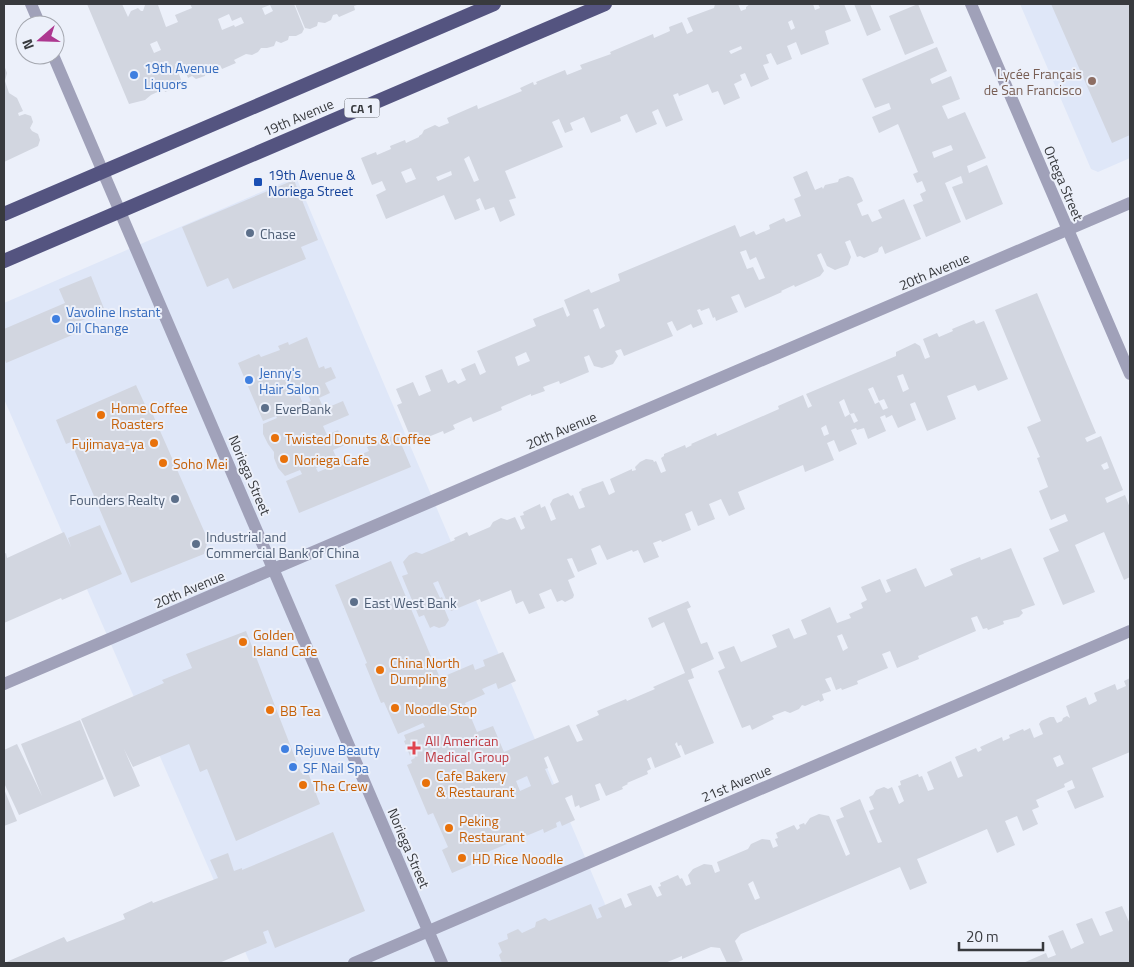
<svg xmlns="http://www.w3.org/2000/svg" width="1134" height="967" viewBox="0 0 1134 967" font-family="'Titillium Web',sans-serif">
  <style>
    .built { fill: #dfe7f8 }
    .building { fill: #d2d6e0; fill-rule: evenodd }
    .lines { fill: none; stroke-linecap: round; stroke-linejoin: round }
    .minor { stroke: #a0a1b9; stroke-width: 12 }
    .tertiary { stroke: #a0a1b9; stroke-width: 12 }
    .trunk { stroke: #545480; stroke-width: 14 }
    .shop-dot { fill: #3f7fe0; stroke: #ecf0fa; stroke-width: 2 }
    .education-dot { fill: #8d6e63; stroke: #ecf0fa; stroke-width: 2 }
    .transit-dot { fill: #1a4fb4; stroke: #ecf0fa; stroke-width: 2 }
    .service-dot { fill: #5c6f8a; stroke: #ecf0fa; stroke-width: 2 }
    .food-dot { fill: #e8710a; stroke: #ecf0fa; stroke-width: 2 }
    .health-dot { fill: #e0444e; stroke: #ecf0fa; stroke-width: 2 }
    .labels { text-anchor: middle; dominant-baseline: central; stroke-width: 4; stroke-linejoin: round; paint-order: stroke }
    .shield { fill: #ecf0fa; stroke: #6e7176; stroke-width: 1 }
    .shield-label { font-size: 12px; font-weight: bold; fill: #383a3e }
    .shop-label { font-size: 14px; fill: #366cbe; stroke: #ecf0fa; text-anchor: start }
    .education-label { font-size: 14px; fill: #785e54; stroke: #ecf0fa; text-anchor: end }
    .street-label { font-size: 14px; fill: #383a3e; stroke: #ecf0fa }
    .transit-label { font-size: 14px; fill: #164399; stroke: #ecf0fa; text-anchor: start }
    .service-label { font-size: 14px; fill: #4e5e75; stroke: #ecf0fa; text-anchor: start }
    .food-label { font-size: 14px; fill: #c56008; stroke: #ecf0fa; text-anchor: start }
    .health-label { font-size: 14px; fill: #be3a42; stroke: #ecf0fa; text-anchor: start }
  </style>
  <rect width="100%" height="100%" fill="#ecf0fa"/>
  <path class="built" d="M1020 4H1130V158L1098 172 1091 169Z
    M296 177 630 963H250L4 399V303Z"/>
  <path class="building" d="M87 4H122L128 17 131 11 138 8 141 11H143L145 5 155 4 158 5 166 27 178 22 175 15 192 8 190 4H294L304 29 302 33 296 36H289L288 40 281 43 276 41 274 46 267 48H261L258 52 252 55 246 54 234 60 236 63 222 69 220 65 206 70 205 76 196 79 192 76 188 78 181 61 175 64 182 82 178 83 180 86 165 92 164 89 151 95 145 100 129 104ZM270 5 273 11 265 15 262 8ZM229 14 232 21 241 17 244 23 235 27 234 25 222 30 218 19ZM157 41 161 50 154 53 150 44Z
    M295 4H360L354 6 355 10 339 17 337 14 333 15 331 20 325 23 318 22 317 26 310 29 305 28Z
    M715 4H738L741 11 746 9V7L750 4H813L815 10 820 8 818 4H844L851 21 825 31 829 44 801 55 796 42 787 46 792 59 777 65 771 53 766 55 769 63 763 65 769 79 751 87 745 73 740 75 742 80 734 84 740 98 724 105 718 91 712 93 708 84 679 96 678 93 673 95 683 120 666 127 658 109 652 112 657 124 636 133 627 114 620 117 621 121 591 133 584 117 570 123 573 130 565 133 559 119 552 122 563 147 505 171 516 198 509 200 515 215 500 222 494 207 485 210 480 198 476 200 480 210 455 220 444 195 386 219 376 195 386 190 382 181 372 185 361 158 376 152 377 155 391 149 390 146 405 140 406 143 419 137V136L422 134 424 130 435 125 439 127 449 123 447 118 477 105 478 109 522 91 520 88 533 82 534 85 537 84 536 82 565 70 567 75 582 69 580 65 611 54 610 52 653 34 654 38 670 31 669 27 682 22 687 34 693 31 687 18 714 8ZM792 20 795 28 791 30 788 22ZM741 46 742 49 731 54 729 51ZM469 156 479 180 474 182 464 159ZM411 168 416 179 406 183 401 172ZM451 171 452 175 438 181 436 177Z
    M854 4H870L881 30 867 36Z
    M918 4 934 43 905 55 889 16Z
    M1051 4H1130V37L1129 38 1130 41V135L1112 143Z
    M937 47 947 71 930 79 932 84 951 76 960 99 942 106 948 119 965 112 986 158 967 166 969 173 987 165 1003 204 966 220 952 187 963 183 961 176 945 183 961 222 926 237 913 205 923 201 920 194 926 191 922 181 917 183 913 174 918 172 898 124 879 133 872 117 891 109 889 103 875 108 862 79ZM951 145 953 150 934 158 932 152Z
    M4 65 7 73 5 81 9 93 17 98 23 111 18 113 19 116 25 114 31 116 33 122 30 128 32 131 38 134 40 140 38 146 4 162Z
    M807 171 815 190 822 187 823 189 825 185 838 182 839 179 848 176 853 178 863 201 857 204 862 216 868 214 872 222 882 218 878 210 904 199 921 239 885 254 882 246 879 248 878 252 864 258 860 256 857 257 850 240 845 242 851 257 848 265 835 270 827 266 821 253 817 255 824 271 820 276 795 287 794 285 781 291 782 292 745 308 739 294 731 297 738 312 716 321 715 317 713 318 709 308 701 311 700 309 697 310 703 324 693 328 691 324 677 331 672 321 667 323 673 336 624 356 621 349 615 351 618 356 613 364 602 368 594 366 589 355 587 356 584 357 589 372 560 384 559 381 543 387 545 391 531 396V394L501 407 502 410 473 422 471 417 453 425 455 429 444 434 443 431 413 443 397 405 402 403 396 389 413 382 419 396 431 391 425 376 442 369 448 383 455 380 458 384 466 380 461 369 475 363 480 375 486 372 477 351 536 326 533 319 563 307 567 317 570 315 564 300 589 289 591 293 620 281 618 274 735 225 740 237 754 231 756 235 770 229 769 225 784 218 786 222 801 216 794 199 801 196 793 177ZM746 250 750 260 756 257 765 278 759 280 753 267 747 269 740 252ZM598 308 605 326 600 329 593 310ZM526 352 530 361 518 366 515 357Z
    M294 180 318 240 301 247 306 259 233 289 228 278 207 287 182 227Z
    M91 276 105 311 73 324 77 333 6 363 4 357V329L65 303 59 289Z
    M1037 293 1096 433 1085 438 1087 442 1101 436 1123 490 1105 498 1107 503 1125 495 1130 508V577L1124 580 1104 532 1075 545 1095 592 1063 605 1043 558 1059 551 1049 529 1068 521 1065 514 1051 520 1039 491 1048 487 1037 458 1040 457 1027 427 1041 421 995 310ZM1107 462 1109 468 1104 470 1101 465Z
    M974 320 976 324 984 321 1008 379 978 391 975 385 947 396 956 419 927 431 915 402 910 404 916 420 898 428 892 415 886 418 885 415 880 417 886 431 868 439 864 428 857 430 856 428 851 430 857 444 839 452 834 440 827 443 834 460 805 472 803 465 738 492 745 509 729 516 721 499 709 504 715 519 698 526 692 511 685 514 691 530 662 542 661 540 653 543 659 557 644 563 638 550 633 552 632 550 607 560 600 545 591 549 597 564 578 572 572 558 567 559 575 577 568 580 574 595 573 598 565 602 562 600 557 602 551 589 539 594 545 608 529 614 523 601 516 604 511 590 481 602 480 599 451 611 438 581 433 583 440 598 442 597 446 607 444 608 449 620 445 626 439 628 434 626 430 628 424 615 419 617 402 576 408 574 403 562 409 555 416 552 422 554 455 540 454 538 467 532 469 536 490 527 493 522 501 518 507 520 515 517 521 530 525 528 520 516 524 515 523 512 540 504 541 508 545 506 551 521 556 519 550 504 553 499 568 493 571 496 573 495 579 509 585 507 579 492 582 490 581 489 603 481 609 495 615 492 610 479 632 469V471L636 470 635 467 640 462 646 459 653 460 654 462 656 461 661 473 666 471 661 458 664 456V454L685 445 686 448 692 445 691 444 716 433 717 436 779 409 778 406 803 395 808 408 812 406 806 394 896 356V352L915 343 920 346 925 359 930 357 923 339 937 333 939 337 953 331 952 329ZM903 374 909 389 903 392 897 376ZM873 387 879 401 884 399 888 408 883 410 879 402 875 404 868 389ZM844 399 850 414 854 413 858 421 854 423 850 414 845 417 839 402ZM826 425 829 434 824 436 821 428Z
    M307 337 319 368 324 366 325 369 331 367 336 378 325 383 330 393 319 398 324 409 343 401 349 415 323 426 327 435 338 430 345 445 333 450 337 459 316 468 318 472 369 451 367 447 397 434 411 467 299 513 286 481 302 474 300 470 285 476 278 468 274 458V452L268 444 263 434V424L277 418 276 416 263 421 238 363 259 354 261 357 280 350 278 346 288 342 289 345ZM306 391 311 401 303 404 299 394Z
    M136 385 147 409 150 408 208 540 204 554 131 583 71 442 66 444 56 420Z
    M100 525 122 574 62 600 61 598 4 623V554L6 553 7 558 64 532 71 547 68 538Z
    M1011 548 1035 605 1021 610 1023 613 1019 617 1003 621 1004 624 988 630 987 628 983 629 977 616 971 618 976 631 918 656 919 659 897 668 890 651 882 654 888 668 857 681 858 684 842 690 841 688 836 690 831 677 825 679 831 691 822 694 824 700 820 702 819 700 805 706 802 705 799 709 790 713 785 711 772 716 774 719 752 730 750 725 742 728 718 671 725 668 718 652 734 646 741 662 777 647 772 635 789 628 794 639 807 634 801 620 830 607 837 623 851 618 849 614 863 608 861 603 867 600 861 587 880 579 886 593 891 591 886 580 916 568 925 587 953 575 950 569 980 557 981 560ZM842 634 848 648 843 651 837 636Z
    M391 561 440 678 473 664 475 670 485 666 483 660 503 652 516 681 498 689 496 683 482 689 485 694 465 703 477 732 493 726 504 752 569 725 577 742 583 740 576 725 599 715 597 711 626 699 627 701 655 689 653 687 685 673 664 622 652 628 648 618 688 601 691 607 687 609 701 644 707 642 714 659 691 669 694 678 688 680 714 743 685 755 681 745 678 746 677 742 675 744 681 757 655 768 651 757 647 759 651 769 647 771 648 774 627 783 628 784 622 787 623 789 606 796 600 783 595 785 600 800 580 808 579 805 575 807 572 795 565 798 575 820 562 826 560 821 556 823 557 827 544 833 543 829 478 856 480 861 452 873 442 850 448 847 433 813 428 815 407 765 412 763 411 760 415 758 414 755 410 756 404 741 406 740 404 735 425 727 423 723 398 734 384 702 381 703 365 664 367 663 335 585ZM548 756 559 782 552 785 545 769 548 768 544 758ZM527 776 531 786 520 791 516 781Z
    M246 631 301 773 307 770 320 804 236 841 207 769 200 772 189 744 133 767 124 749 140 786 114 797 81 719 164 683 162 680 192 668 186 654Z
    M1130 678V752L1092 768 1104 797 1075 809 1067 791 1075 788 1072 780 1064 784 1065 787 1036 800 1039 807 1032 810 1038 824 1023 831 1017 816 1005 821 1015 845 997 853 987 829 922 857 917 859 927 883 910 890 900 867 741 934 735 941 743 960 736 963H727L720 948 711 947 682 959V956L665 963H502L499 955 502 952 498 943 508 939 507 934 518 929 522 933 535 927 536 922 545 918 549 921 591 904 597 919 602 917 598 908 621 898 625 908 632 905 627 894 651 885 657 897 662 895 658 887 661 886 660 883 678 875 680 879 682 878 686 886 691 884 688 875 693 869 704 864 712 865 715 873 720 871 717 862 748 849 751 844 762 839 770 840 773 848 778 846 775 839 778 838 776 833 794 825 797 830 800 828 799 825 804 823 805 825 810 818 819 814 829 816 846 856 850 854 836 820 844 817 840 808 860 799 878 843 882 842 869 811 874 809 869 797 873 795 876 790 884 787 888 789 892 787 899 804 904 801 898 786 901 785 900 781 918 774 919 777 922 776 928 791 934 789 927 772 951 761 958 778 963 776 955 757 976 748 978 752 982 750 980 747 1002 737 1003 741 1010 738 1009 735 1023 729 1024 731 1030 728 1034 738 1043 734 1039 724 1041 721 1050 717H1054L1057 723 1062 721 1063 718 1067 716 1070 718 1066 706 1086 697 1089 705 1097 701 1094 693 1115 684 1117 690 1126 686 1124 681ZM1060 755 1064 764 1057 767 1053 758ZM753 881 760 898 755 900 748 884Z
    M80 720 104 779 19 815 4 783V750L17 744 42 796 21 744Z
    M4 789 17 821 4 826Z
    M333 832 365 911 275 948 268 930 263 932 267 943 219 963H4L64 937 67 942 125 919 123 914 152 901 153 903 218 878 210 860 228 853 234 871 242 868V870Z
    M1122 906 1130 924V963H1023L1046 953 1048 958 1056 955 1048 936 1063 930 1071 949 1084 943 1076 924 1092 918 1100 936 1113 931 1105 912Z"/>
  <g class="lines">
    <path class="minor" d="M31 4 40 25
      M971 4 1130 374
      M53 55 103 172
      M4 684 1130 203
      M354 963 1130 631"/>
    <path class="tertiary" d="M103 172 442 963"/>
    <path class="trunk" d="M4 214 494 4
      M4 261 605 4"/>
  </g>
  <g class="shop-dot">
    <circle cx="134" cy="75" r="5"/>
    <circle cx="56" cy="319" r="5"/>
    <circle cx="249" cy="380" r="5"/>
    <circle cx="285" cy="749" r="5"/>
    <circle cx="293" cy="767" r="5"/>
  </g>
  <circle class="education-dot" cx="1092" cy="81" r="5"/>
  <rect class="transit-dot" x="253" y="177" width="10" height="10" rx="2.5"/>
  <g class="service-dot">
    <circle cx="250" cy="233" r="5"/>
    <circle cx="265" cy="408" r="5"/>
    <circle cx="175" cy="499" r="5"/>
    <circle cx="196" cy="544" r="5"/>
    <circle cx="354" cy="602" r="5"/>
  </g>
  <g class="food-dot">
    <circle cx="101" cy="415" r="5"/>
    <circle cx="275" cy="438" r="5"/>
    <circle cx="154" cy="443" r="5"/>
    <circle cx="284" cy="459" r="5"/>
    <circle cx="163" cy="463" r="5"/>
    <circle cx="243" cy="642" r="5"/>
    <circle cx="380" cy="670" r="5"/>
    <circle cx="395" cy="708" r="5"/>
    <circle cx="270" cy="710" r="5"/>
    <circle cx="426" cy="783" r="5"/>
    <circle cx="303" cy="785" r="5"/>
    <circle cx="449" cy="828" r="5"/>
    <circle cx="462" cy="858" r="5"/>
  </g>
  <path class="health-dot" d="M411.5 740.5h5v5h5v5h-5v5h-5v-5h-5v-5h5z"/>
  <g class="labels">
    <rect class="shield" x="344.5" y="98.5" width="35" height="19" rx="4"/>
    <g class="shield-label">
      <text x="362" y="108">CA 1</text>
    </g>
    <g class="shop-label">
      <text x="144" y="67">19th Avenue<tspan x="144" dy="16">Liquors</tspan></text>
      <text x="66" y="311">Vavoline Instant<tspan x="66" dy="16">Oil Change</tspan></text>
      <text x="259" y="372">Jenny's<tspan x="259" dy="16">Hair Salon</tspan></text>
      <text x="295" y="749">Rejuve Beauty</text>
      <text x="303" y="767">SF Nail Spa</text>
    </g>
    <g class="education-label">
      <text x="1082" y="73">Lycée Français<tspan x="1082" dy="16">de San Francisco</tspan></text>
    </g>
    <g class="street-label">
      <text transform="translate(298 117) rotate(-23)">19th Avenue</text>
      <text transform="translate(1064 183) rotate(67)">Ortega Street</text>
      <text transform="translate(934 271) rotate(-23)">20th Avenue</text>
      <text transform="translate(561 430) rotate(-23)">20th Avenue</text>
      <text transform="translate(250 475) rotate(67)">Noriega Street</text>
      <text transform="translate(189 589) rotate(-23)">20th Avenue</text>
      <text transform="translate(736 783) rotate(-23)">21st Avenue</text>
      <text transform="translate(409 848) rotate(67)">Noriega Street</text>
    </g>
    <g class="transit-label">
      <text x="268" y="174">19th Avenue &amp;<tspan x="268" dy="16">Noriega Street</tspan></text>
    </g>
    <g class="service-label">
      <text x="260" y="233">Chase</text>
      <text x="275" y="408">EverBank</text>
      <text x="165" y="499" text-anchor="end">Founders Realty</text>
      <text x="206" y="536">Industrial and<tspan x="206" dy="16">Commercial Bank of China</tspan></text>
      <text x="364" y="602">East West Bank</text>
    </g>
    <g class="food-label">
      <text x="111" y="407">Home Coffee<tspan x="111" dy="16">Roasters</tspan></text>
      <text x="285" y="438">Twisted Donuts &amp; Coffee</text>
      <text x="144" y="443" text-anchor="end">Fujimaya-ya</text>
      <text x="294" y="459">Noriega Cafe</text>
      <text x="173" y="463">Soho Mei</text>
      <text x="253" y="634">Golden<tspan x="253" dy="16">Island Cafe</tspan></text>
      <text x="390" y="662">China North<tspan x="390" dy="16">Dumpling</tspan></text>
      <text x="405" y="708">Noodle Stop</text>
      <text x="280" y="710">BB Tea</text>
      <text x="436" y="775">Cafe Bakery<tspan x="436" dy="16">&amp; Restaurant</tspan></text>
      <text x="313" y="785">The Crew</text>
      <text x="459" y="820">Peking<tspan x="459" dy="16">Restaurant</tspan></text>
      <text x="472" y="858">HD Rice Noodle</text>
    </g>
    <g class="health-label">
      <text x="425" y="740">All American<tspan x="425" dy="16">Medical Group</tspan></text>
    </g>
  </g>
  <rect width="1134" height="967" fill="none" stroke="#383a3e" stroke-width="10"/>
  <g transform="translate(40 40) rotate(250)"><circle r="24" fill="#ecf0fa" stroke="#a4a7af"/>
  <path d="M0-4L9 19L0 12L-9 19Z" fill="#ad3890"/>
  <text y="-8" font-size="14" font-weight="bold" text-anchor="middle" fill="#383a3e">N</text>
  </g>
  <path d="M959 942v8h84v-8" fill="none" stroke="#383a3e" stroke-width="2.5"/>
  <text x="966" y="942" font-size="15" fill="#383a3e" stroke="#ecf0fa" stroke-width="4" paint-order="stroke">20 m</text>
</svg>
